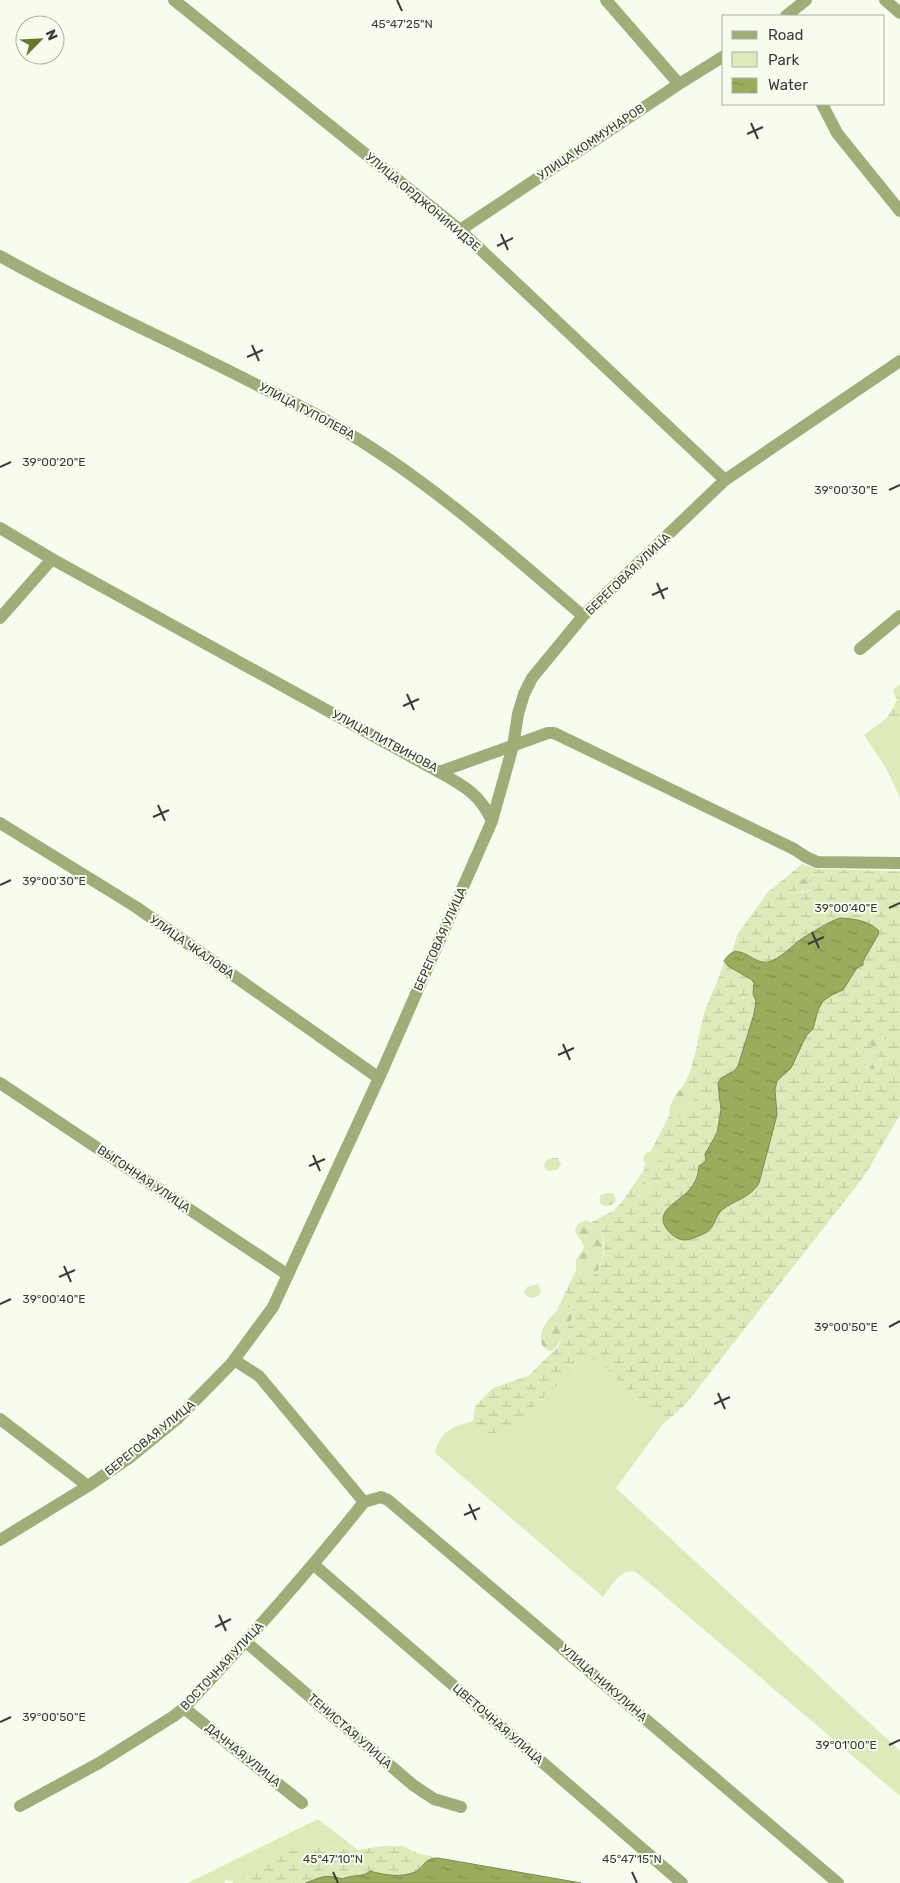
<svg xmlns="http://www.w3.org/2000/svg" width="900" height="1883" viewBox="0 0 900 1883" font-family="Rubik,sans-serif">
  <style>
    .green { fill: #ddebba }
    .forest { fill: url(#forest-firs) }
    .wetland { fill: url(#wetland-marsh); fill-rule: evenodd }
    .water { fill: url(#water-ripples); stroke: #7d8b52 }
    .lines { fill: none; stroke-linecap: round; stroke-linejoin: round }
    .street { stroke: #9fae78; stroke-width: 12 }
    .ticks { fill: none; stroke: #3b3d38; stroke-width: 2 }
    .labels { text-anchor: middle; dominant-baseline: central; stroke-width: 4; stroke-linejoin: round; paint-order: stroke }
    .street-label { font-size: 12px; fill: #3b3d38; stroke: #f8fcef }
    .ticks-label { font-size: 12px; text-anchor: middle; fill: #3b3d38; stroke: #f8fcef; stroke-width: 4; stroke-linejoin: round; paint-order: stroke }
  </style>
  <defs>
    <pattern id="forest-firs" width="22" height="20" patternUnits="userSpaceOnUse" patternTransform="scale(1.25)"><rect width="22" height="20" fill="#ddebba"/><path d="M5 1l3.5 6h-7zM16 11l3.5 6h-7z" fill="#bfcaa1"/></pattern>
    <pattern id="wetland-marsh" width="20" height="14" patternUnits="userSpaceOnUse" patternTransform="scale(1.25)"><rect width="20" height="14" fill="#ddebba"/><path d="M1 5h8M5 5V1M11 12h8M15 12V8" fill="none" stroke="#bfcaa1"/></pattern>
    <pattern id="water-ripples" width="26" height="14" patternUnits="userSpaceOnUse" patternTransform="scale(1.25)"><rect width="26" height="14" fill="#99ad5d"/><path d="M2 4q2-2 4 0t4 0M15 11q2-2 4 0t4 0" fill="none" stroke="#7e8e4e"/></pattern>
  </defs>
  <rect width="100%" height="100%" fill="#f8fcef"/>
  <path class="green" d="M887 718 888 725 900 727V798L886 768 864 735Z
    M590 1357C618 1374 638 1403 663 1424L616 1488 900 1751V1796L636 1572C621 1567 611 1586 603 1597L435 1453C441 1430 452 1427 473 1421L479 1433 515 1423Z
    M318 1819 358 1850 314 1846 247 1877 246 1883H233L232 1881 225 1880V1883H188Z"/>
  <path class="forest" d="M802 879H808L812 887C807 892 804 893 797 891L795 886 797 881Z
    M876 1035H882L886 1043C881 1048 878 1049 871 1047L869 1042 871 1037Z
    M872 1056H878L881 1064C877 1069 873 1070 867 1068L864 1063 867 1058Z
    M691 1085C701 1097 687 1114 675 1119L669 1116C669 1104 675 1095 683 1086Z
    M651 1151H657L660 1158 657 1163 651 1165 645 1163 643 1158 646 1153Z
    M552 1158H558L561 1165C557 1171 553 1172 546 1170L544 1165 547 1160Z
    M641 1184H648L651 1192C646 1197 643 1198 636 1196L634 1191 636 1186Z
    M606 1193H613L616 1200 613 1204 606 1206 601 1204 599 1200 601 1195Z
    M586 1220C610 1229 605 1254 597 1273L589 1276H582L576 1270V1260L584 1248 581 1240 575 1232C576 1224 579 1223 586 1220Z
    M538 1284 541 1292 538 1296 532 1298 526 1296 524 1292 527 1287Z
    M564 1307 570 1308C573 1311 574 1311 573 1315 572 1322 558 1347 552 1351L546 1350C545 1348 542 1346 542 1344 537 1329 552 1312 564 1307Z"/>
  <path class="wetland" d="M900 684V727H899L888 725 887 718 897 700 893 690Z
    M802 864 818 869 900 871V1115L865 1175 685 1405 663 1424C638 1403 618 1374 590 1357L515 1423 495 1433H479L473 1421 475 1406 493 1388 528 1376 558 1347 573 1317V1311L570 1308 564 1307 557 1310 576 1270 582 1276H589L597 1273C602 1262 608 1245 602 1234 600 1229 595 1226 592 1222L613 1211 621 1203 644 1170 645 1163 651 1165 657 1162 660 1158 657 1151H651L669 1116 675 1119C687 1114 701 1097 691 1085L683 1086C697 1063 697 1034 706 1008 712 992 720 978 724 961L728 966 752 979 754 983 753 994 756 1001 754 1014 738 1066 734 1071 721 1078 718 1084 721 1110 717 1133 705 1154 706 1161 699 1166C698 1186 684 1197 668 1207L684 1241 706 1233 711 1229 721 1210 755 1191 759 1183 768 1143 774 1130 775 1090 777 1081 791 1068 806 1036 813 1029 818 1010 823 1001 832 995 843 990 858 968 863 965 862 961 878 935 879 931 834 920C824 925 813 932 803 938 792 945 779 963 765 962 751 962 747 951 732 953L737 935 768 892ZM802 879H808L812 887 808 891 802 893 797 891 795 886 797 881ZM876 1035H882L886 1043C881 1048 878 1049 871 1047L869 1042 871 1037ZM872 1056H878L881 1064C877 1069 873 1070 867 1068L864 1063 867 1058ZM641 1184H648L651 1192C646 1197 643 1198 636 1196L634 1191 636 1186Z
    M314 1846 358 1850 383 1846H403L417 1853 438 1858C422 1859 426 1866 415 1872 402 1878 384 1875 370 1871 362 1878 353 1874 342 1879L332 1875 305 1883H246C250 1859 294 1850 314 1846Z"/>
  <path class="water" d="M840 918C854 919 868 920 879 931L878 935 863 961V965L857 968 843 990 832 995 823 1001 818 1010 813 1029 806 1036 791 1068 777 1081 775 1090 777 1115 759 1183C751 1198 734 1200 722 1210 715 1216 715 1227 707 1232 702 1235 692 1239 686 1240 676 1241 662 1228 663 1218 666 1200 697 1198 699 1166L706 1161 705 1154 717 1133 721 1110 718 1084 721 1078 734 1071 738 1066 754 1014 756 1001 753 994 754 983 752 980 728 966 724 961C738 938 752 965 768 962 781 959 792 945 803 938 813 932 830 921 840 918Z
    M438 1858 581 1883H305C320 1878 326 1873 342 1879 353 1874 362 1878 370 1871 384 1875 401 1878 415 1872 426 1866 422 1859 438 1858Z"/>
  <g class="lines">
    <path class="street" d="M174 0 460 230 725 480
      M606 0 679 84
      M885 0 900 13
      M786 16 806 0
      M822 104 837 133 900 211
      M460 230 679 84 724 56
      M0 256C83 303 172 341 257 385 282 397 307 409 331 423 424 476 503 547 583 616
      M0 528 52 559 439 772 548 733H554L794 849 806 857 817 862 900 863
      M0 618 52 559
      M860 649 900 616
      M439 772C464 786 480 794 492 821
      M0 823 136 907 379 1078
      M0 1083 288 1275
      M234 1360 259 1376 364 1502
      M0 1419 88 1486
      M364 1502 381 1497 388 1500 838 1883
      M0 1540 88 1486 129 1458 177 1419 231 1364 273 1307 379 1078 492 821 513 746 518 714 524 694 532 678 583 616 725 480 900 361
      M314 1565 682 1883
      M246 1642 413 1785 434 1799 461 1807
      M184 1708 302 1803
      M20 1806 99 1763 174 1716 184 1708C247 1641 307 1574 364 1502"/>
  </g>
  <path class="ticks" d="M397 0 402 11M751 123 758 139M747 134 763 127M501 234 508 250M497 246 513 238M252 345 259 361M247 357 263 350M0 467 11 462M889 490 900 485M657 583 664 599M652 595 668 588M407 694 414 710M403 706 419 699M158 805 165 821M153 817 169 810M0 885 11 880M889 908 900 903M812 932 819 948M808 944 824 937M563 1044 570 1060M558 1055 574 1048M313 1155 320 1171M309 1166 325 1159M64 1266 71 1282M59 1277 75 1270M0 1304 11 1299M889 1327 900 1321M718 1393 725 1409M714 1404 730 1397M469 1504 476 1520M464 1515 480 1508M219 1615 226 1631M215 1627 231 1619M0 1722 11 1717M889 1745 900 1740M333 1872 338 1883M632 1872 637 1883"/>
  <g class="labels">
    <g class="street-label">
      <text transform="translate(591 142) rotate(-34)">УЛИЦА КОММУНАРОВ</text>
      <text transform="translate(423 202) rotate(40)">УЛИЦА ОРДЖОНИКИДЗЕ</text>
      <text transform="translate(307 411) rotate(28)">УЛИЦА ТУПОЛЕВА</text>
      <text transform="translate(628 574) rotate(-44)">БЕРЕГОВАЯ УЛИЦА</text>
      <text transform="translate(385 741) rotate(28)">УЛИЦА ЛИТВИНОВА</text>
      <text transform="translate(440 939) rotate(-66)">БЕРЕГОВАЯ УЛИЦА</text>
      <text transform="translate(192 947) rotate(35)">УЛИЦА ЧКАЛОВА</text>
      <text transform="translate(144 1179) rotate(34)">ВЫГОННАЯ УЛИЦА</text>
      <text transform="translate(150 1438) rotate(-39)">БЕРЕГОВАЯ УЛИЦА</text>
      <text transform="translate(222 1666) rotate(-47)">ВОСТОЧНАЯ УЛИЦА</text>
      <text transform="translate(604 1683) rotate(41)">УЛИЦА НИКУЛИНА</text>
      <text transform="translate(498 1724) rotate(41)">ЦВЕТОЧНАЯ УЛИЦА</text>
      <text transform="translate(350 1731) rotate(41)">ТЕНИСТАЯ УЛИЦА</text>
      <text transform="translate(243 1755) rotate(39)">ДАЧНАЯ УЛИЦА</text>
    </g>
  </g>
  <g class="ticks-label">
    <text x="402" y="28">45°47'25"N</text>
    <text x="54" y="466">39°00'20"E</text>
    <text x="846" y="494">39°00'30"E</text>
    <text x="54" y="885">39°00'30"E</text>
    <text x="846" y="912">39°00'40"E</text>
    <text x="54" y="1303">39°00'40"E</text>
    <text x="846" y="1331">39°00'50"E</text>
    <text x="54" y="1721">39°00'50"E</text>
    <text x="846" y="1749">39°01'00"E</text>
    <text x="333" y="1863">45°47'10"N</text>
    <text x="632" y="1863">45°47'15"N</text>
  </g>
  <rect x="722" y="15" width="162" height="90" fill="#f8fcef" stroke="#acb0a6"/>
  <rect x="732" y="31" width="25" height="8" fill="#9fae78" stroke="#acb0a6"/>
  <text x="768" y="40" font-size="15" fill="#3b3d38">Road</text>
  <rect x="732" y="52" width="25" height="15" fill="#ddebba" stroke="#acb0a6"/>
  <text x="768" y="65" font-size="15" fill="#3b3d38">Park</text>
  <rect x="732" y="78" width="25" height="15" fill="url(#water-ripples)" stroke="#acb0a6"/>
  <text x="768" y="90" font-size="15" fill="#3b3d38">Water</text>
  <g transform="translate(40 40) rotate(66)"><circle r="24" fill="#f8fcef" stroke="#acb0a6"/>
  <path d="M0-4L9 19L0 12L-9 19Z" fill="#677827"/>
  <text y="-8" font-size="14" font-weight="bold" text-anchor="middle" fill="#3b3d38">N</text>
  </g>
</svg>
